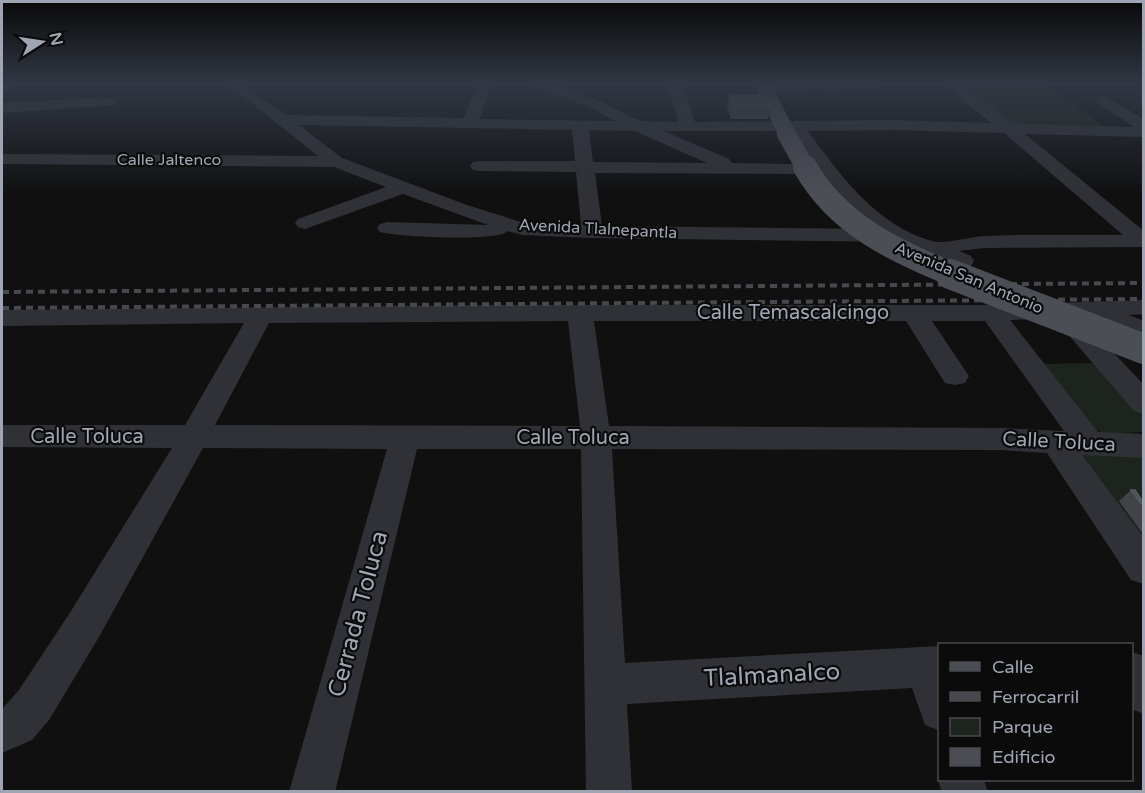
<svg xmlns="http://www.w3.org/2000/svg" width="1145" height="793" viewBox="0 0 1145 793" font-family="'Varela Round',sans-serif">
  <style>
    .green { fill: #1c241d }
    .lines { fill: none; stroke-linecap: round; stroke-linejoin: round }
    .minor { fill: #303136; fill-rule: evenodd }
    .major { fill: #4c4e55; fill-rule: evenodd }
    .highway { fill: #5c5f67; fill-rule: evenodd }
    .rail { stroke: #47494f; stroke-width: 4; stroke-dasharray: 7 5; stroke-linecap: butt }
    .major-bridge-far2 { stroke: #4c4e55; stroke-width: 19 }
    .major-bridge-far1 { stroke: #4c4e55; stroke-width: 24 }
    .major-bridge { stroke: #4c4e55; stroke-width: 30 }
    .wall { fill: #424249 }
    .building { fill: #4c4d54; stroke: #595b63; stroke-width: 1.5 }
    .labels { text-anchor: middle; dominant-baseline: central; stroke-width: 4.5; stroke-linejoin: round; paint-order: stroke }
    .far-street-label { font-size: 16px; fill: #a0a5b3; stroke: #0b0b0c }
    .street-label { font-size: 20px; fill: #a0a5b3; stroke: #0b0b0c }
    .near-street-label { font-size: 24px; fill: #a0a5b3; stroke: #0b0b0c }
  </style>
  <rect width="100%" height="100%" fill="#101011"/>
  <path class="green" d="M953 85H1045L1106 127 1006 126Z
    M1104 363 1143 408V432L1106 434 1082 424 1035 364Z
    M1061 442 1143 449V565Z"/>
  <g class="lines">
    <path class="minor" d="M223 84H240L286 115 464 118 477 84H491L480 119 615 121 592 108 533 87 531 84H552L602 102 640 121 678 122 668 84H682L695 122 893 120 991 123 943 84H959L1012 123 1134 127 1099 104 1096 101 1104 96 1144 119V137L1025 134 1144 231V247L984 248 959 251 971 256 974 261 971 266 963 268 900 242 592 238 522 235 508 231C498 242 398 237 380 232L377 228 380 224 387 222 488 225 403 194 305 229 298 227 295 223 298 219 386 187 334 167 2 164V154L318 156 254 105ZM299 125 572 130 575 161H479L473 162 470 166 473 170 479 171 576 172 581 225 524 223 467 205 342 158ZM589 130 635 131 707 163 593 162ZM893 130 1004 133 1123 235C1077 235 1031 234 986 236 970 236 947 245 932 241 877 226 839 174 808 131ZM664 131H791L839 195 876 229 602 226 595 173 797 174 803 173 806 169 803 165 797 164 732 163 729 159Z
      M758 84H876L869 88 764 90 759 89Z
      M110 97 115 99 118 102 115 105 2 113V103Z
      M1144 300V314L1129 315 1144 321V338L1091 317H1080L1144 385V414L1134 411 1054 318 1010 320 1098 432 1144 434V458L1082 455 1144 538V584L1131 580 1047 453 1000 450 612 449 625 663 940 646V731L925 725 912 688 627 704 632 792H586L581 449H417L335 792H289L387 449 203 448 99 637 49 720 32 740 2 753V709L19 690 71 611 172 448 2 447V425H185L244 323 2 326V310L493 305H992ZM568 321 580 426 215 425 269 323ZM594 321H906L945 383 955 385 965 383 969 376 932 321H985L1064 431 1000 428 609 426Z
      M1132 652 1144 656V714L1132 709Z
      M940 777V780H984L988 792H942L938 780Z"/>
    <path class="major" d="M755 84H771L796 133 793 137H779Z"/>
    <path class="highway" d="M2 84H13L8 90 2 91Z"/>
    <path class="rail" d="M2 292 1144 283
      M2 308 1144 299"/>
    <path class="major-bridge-far2" d="M786 133 806 169"/>
    <path class="major-bridge-far1" d="M805 167C838 225 895 251 954 275"/>
    <path class="major-bridge" d="M950 274 1144 349"/>
  </g>
  <path class="wall" d="M729 95 771 106 768 119H731L727 108Z
    M1131 490 1143 502V534L1119 501Z"/>
  <path class="building" d="M729 95H764L771 106H733Z
    M1131 490H1135L1143 502V506Z"/>
  <linearGradient id="sky" x2="0" y2="1"><stop stop-color="#090909"/><stop offset="0.43" stop-color="#313743"/><stop offset="1" stop-color="#313743" stop-opacity="0"/></linearGradient>
  <rect width="1145" height="195" fill="url(#sky)"/>
  <g class="labels">
    <g class="far-street-label">
      <text x="169" y="160">Calle Jaltenco</text>
      <text transform="translate(598 229) rotate(3)">Avenida Tlalnepantla</text>
      <text transform="translate(969 278) rotate(23)">Avenida San Antonio</text>
    </g>
    <g class="street-label">
      <text x="793" y="313">Calle Temascalcingo</text>
      <text x="87" y="437">Calle Toluca</text>
      <text x="573" y="438">Calle Toluca</text>
      <text transform="translate(1059 442) rotate(3)">Calle Toluca</text>
    </g>
    <g class="near-street-label">
      <text transform="translate(358 614) rotate(-75)">Cerrada Toluca</text>
      <text transform="translate(772 675) rotate(-3)">Tlalmanalco</text>
    </g>
  </g>
  <rect width="1145" height="793" fill="none" stroke="#a0a5b3" stroke-width="6"/>
  <rect x="938" y="643" width="195" height="138" fill="#0b0b0c" stroke="#47494f" stroke-width="1.5"/>
  <rect x="950" y="662" width="30" height="9" fill="#4c4e55" stroke="#47494f" stroke-width="1.5"/>
  <text x="992" y="673" font-size="18" fill="#a0a5b3">Calle</text>
  <rect x="950" y="692" width="30" height="9" fill="#47494f" stroke="#47494f" stroke-width="1.5"/>
  <text x="992" y="703" font-size="18" fill="#a0a5b3">Ferrocarril</text>
  <rect x="950" y="718" width="30" height="18" fill="#1c241d" stroke="#47494f" stroke-width="1.5"/>
  <text x="992" y="733" font-size="18" fill="#a0a5b3">Parque</text>
  <rect x="950" y="748" width="30" height="18" fill="#4c4d54" stroke="#47494f" stroke-width="1.5"/>
  <text x="992" y="763" font-size="18" fill="#a0a5b3">Edificio</text>
  <g transform="translate(42 42) rotate(78)" stroke="#0b0b0c" stroke-width="4.5" paint-order="stroke">
  <path d="M0-4.5L10 22L0 15L-10 22Z" fill="#a0a5b3"/>
  <text y="-9" font-size="16" font-weight="bold" text-anchor="middle" fill="#a0a5b3">N</text>
  </g>
</svg>
